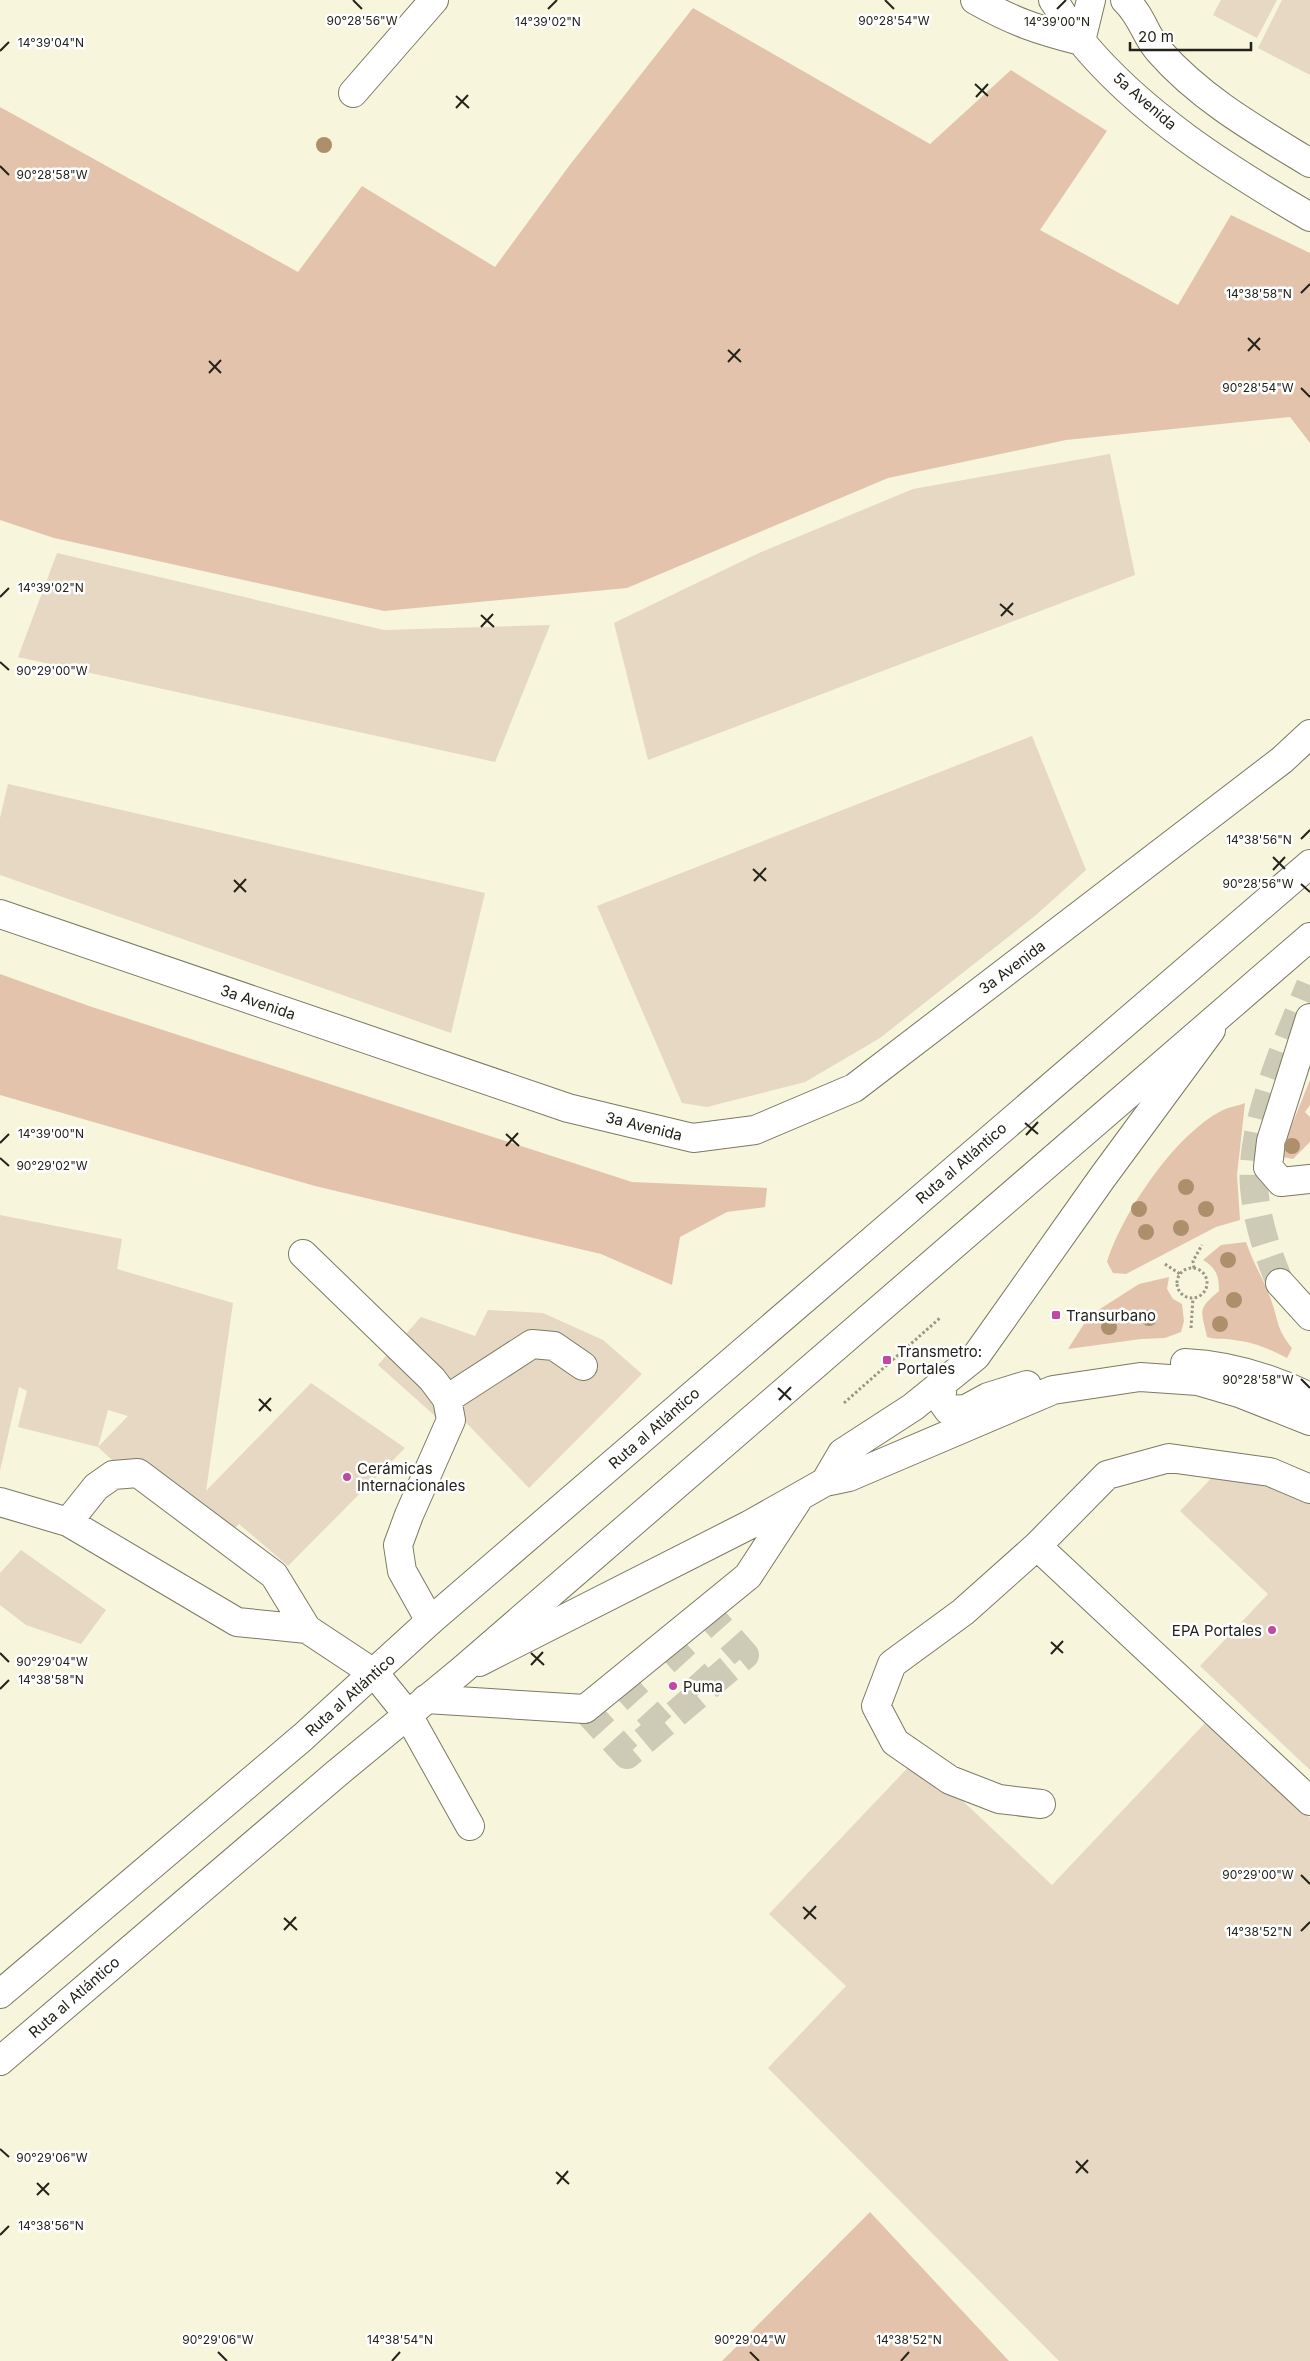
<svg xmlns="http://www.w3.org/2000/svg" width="1310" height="2361" viewBox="0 0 1310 2361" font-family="Inter,sans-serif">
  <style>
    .green { fill: #e4c3ad }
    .building { fill: #e6d8c3 }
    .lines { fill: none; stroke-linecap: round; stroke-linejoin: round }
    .minor-tunnel { stroke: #cdcbb5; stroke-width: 28; stroke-dasharray: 28 14; stroke-linecap: butt }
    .minor-casing { stroke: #7b7a64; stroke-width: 30 }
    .highway-casing { stroke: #7b7a64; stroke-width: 30 }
    .path { stroke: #989685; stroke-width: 3; stroke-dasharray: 2.5 2.5; stroke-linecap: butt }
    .minor { stroke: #fff; stroke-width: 28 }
    .highway { stroke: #fff; stroke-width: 28 }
    .tree { fill: #ad8f6c }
    .ticks { fill: none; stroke: #24231a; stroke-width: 2 }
    .poi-dot { fill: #c2499d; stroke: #fff; stroke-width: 2 }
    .labels { text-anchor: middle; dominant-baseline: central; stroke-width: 5; stroke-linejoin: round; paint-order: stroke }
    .street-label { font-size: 15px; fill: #24231a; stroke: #fff }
    .poi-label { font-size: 15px; fill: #24231a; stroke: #fff; text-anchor: start }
    .ticks-label { font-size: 12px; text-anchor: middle; fill: #24231a; stroke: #fff; stroke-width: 5; stroke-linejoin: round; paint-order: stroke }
  </style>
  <rect width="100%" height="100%" fill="#f7f5dc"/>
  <path class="green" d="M693 8 930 144 1011 70 1107 131 1040 230 1178 305 1231 215 1310 253V443L1290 417 1066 440 888 478 627 588 384 611 54 538 0 520V107L298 272 362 186 495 267 569 166Z
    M0 974 89 1006 632 1182 767 1188 765 1207 727 1212 680 1237 672 1285 601 1254 315 1186 0 1095Z
    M1310 1080V1105L1305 1112 1310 1117V1142L1293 1159 1283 1157V1147Z
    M1245 1103 1237 1175 1240 1220 1216 1227 1126 1274 1113 1273 1107 1262C1123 1212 1175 1134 1223 1110 1229 1107 1238 1106 1245 1103Z
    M1246 1242C1253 1263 1263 1278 1270 1297 1279 1320 1275 1327 1292 1348L1287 1358C1270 1349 1253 1342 1234 1340 1224 1338 1217 1340 1207 1337 1201 1309 1197 1310 1219 1291 1219 1275 1216 1268 1203 1260L1221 1245Z
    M1169 1277 1167 1289 1173 1299 1182 1304 1184 1321 1181 1332 1165 1338 1141 1339 1068 1349 1089 1316 1139 1284Z
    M870 2212 1009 2361H722Z"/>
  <path class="building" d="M1221 0H1277L1257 38 1213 15Z
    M1282 0H1310V75L1258 48Z
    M1110 454 1135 575 648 760 614 623 759 553 913 489Z
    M57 553 384 630 550 625 495 762 18 657Z
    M1032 736 1086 870 1036 915 880 1038 805 1082 707 1107 682 1103 597 906Z
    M8 784 485 893 451 1033 0 875V818Z
    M0 1215 122 1239 117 1269 233 1303 206 1491 311 1383 405 1448 288 1566 239 1524 219 1545 167 1511 98 1447 128 1416 108 1410 98 1447 18 1427 27 1391 19 1387 0 1471Z
    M488 1310 543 1313 603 1340 642 1374 529 1488 455 1411 444 1424 378 1365 421 1317 475 1336Z
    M1223 1466 1310 1495V1770L1200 1666 1268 1594 1180 1511Z
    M21 1550 106 1610 81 1644 26 1625 0 1605V1573Z
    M1207 1721 1310 1818V2361H1059L768 2068 846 1986 769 1914 917 1758 1052 1885Z"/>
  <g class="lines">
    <path class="minor-tunnel" d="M1280 1283C1267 1252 1257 1221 1254 1187 1249 1126 1287 1041 1310 985
      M666 1642 707 1687
      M619 1680 661 1726
      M585 1709 627 1755 745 1655 705 1610"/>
    <g class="minor-casing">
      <path id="minor" d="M975 0C1014 22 1038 30 1081 41
        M1053 0C1062 13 1071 28 1081 41 1142 115 1228 169 1310 217
        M1125 0C1143 17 1145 36 1159 51 1201 99 1256 130 1310 163
        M1081 41 1091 0
        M353 93 434 0
        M0 914 568 1108 693 1138 755 1130 854 1088 1282 760 1310 734
        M1310 1018 1271 1141 1268 1167 1281 1182 1310 1179
        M303 1254 432 1379 447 1399 451 1420 409 1515 398 1545 402 1571 430 1621
        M1280 1283 1310 1316
        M1185 1363C1228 1365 1271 1378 1310 1397
        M943 1383 941 1400 948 1410 966 1409 988 1397 1027 1385
        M447 1399 532 1344 554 1346 583 1366
        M825 1482 842 1453 913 1407 976 1356 1102 1178 1211 1030
        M1310 1489 1270 1472 1169 1458 1107 1475 1037 1546 1310 1801
        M0 1502 68 1522 237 1622 307 1629
        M68 1522 96 1487 113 1475 138 1473 274 1575 307 1629 375 1674 408 1715 470 1826
        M1037 1546 963 1612 892 1664 876 1706 895 1742 950 1780 999 1799 1041 1804
        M479 1662 749 1525 825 1482 849 1477 1053 1390 1140 1377 1198 1381 1239 1393 1310 1421
        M426 1699 585 1709 748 1576 797 1501"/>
    </g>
    <g class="highway-casing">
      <path id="highway" d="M0 1994 303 1737 430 1621 1310 864
        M0 2061 336 1774 461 1671 1310 937"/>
    </g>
    <path class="path" d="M1165 1264 1180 1274
      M1194 1268 1193 1261 1202 1245
      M1177 1283a15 15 0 1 1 30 0a15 15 0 1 1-30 0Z
      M1191 1328 1193 1298
      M844 1403 940 1318"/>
    <use href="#minor" class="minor"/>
    <use href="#highway" class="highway"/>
  </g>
  <g class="tree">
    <circle cx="324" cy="145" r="8"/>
    <circle cx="1292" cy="1146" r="8"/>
    <circle cx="1186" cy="1187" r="8"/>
    <circle cx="1139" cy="1209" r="8"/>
    <circle cx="1206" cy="1209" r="8"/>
    <circle cx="1181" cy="1228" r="8"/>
    <circle cx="1146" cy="1232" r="8"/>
    <circle cx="1228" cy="1260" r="8"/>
    <circle cx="1234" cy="1300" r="8"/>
    <circle cx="1149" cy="1318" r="8"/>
    <circle cx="1220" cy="1324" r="8"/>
    <circle cx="1109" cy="1327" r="8"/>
  </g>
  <path class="ticks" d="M353 0 362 9M885 0 894 9M548 9 557 0M1057 9 1066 0M0 51 9 42M975 84 988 96M456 96 469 108M976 97 988 84M456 108 468 95M0 166 9 175M1301 293 1310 284M1248 338 1260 350M728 350 741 362M1248 351 1260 338M209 361 221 373M728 362 740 349M209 373 221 360M1301 388 1310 397M0 597 9 588M1000 604 1013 615M481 615 494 627M1001 616 1013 603M481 627 493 614M0 662 9 670M1301 839 1310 830M1273 857 1285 869M753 869 766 881M1273 870 1285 857M234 880 246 892M754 881 766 868M1301 884 1310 892M234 892 246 879M1025 1123 1038 1134M506 1134 519 1146M1026 1135 1038 1122M0 1143 9 1134M506 1146 518 1133M0 1158 9 1166M1301 1379 1310 1388M778 1388 791 1400M259 1399 271 1411M779 1400 791 1387M259 1411 271 1398M1051 1642 1063 1653M0 1653 9 1662M531 1653 544 1665M1051 1654 1063 1641M531 1665 543 1652M0 1689 9 1680M1301 1875 1310 1884M803 1907 816 1919M284 1918 297 1930M804 1919 816 1906M284 1930 296 1917M1301 1931 1310 1922M0 2149 9 2157M1076 2161 1088 2173M556 2172 569 2184M1076 2173 1088 2160M37 2183 49 2195M557 2184 568 2171M37 2195 49 2183M0 2235 9 2226M218 2352 227 2361M750 2352 759 2361M392 2361 400 2352M901 2361 909 2352"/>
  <g class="poi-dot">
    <rect x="1051" y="1310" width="10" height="10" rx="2.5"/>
    <rect x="882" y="1355" width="10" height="10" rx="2.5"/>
    <circle cx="347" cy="1477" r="5"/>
    <circle cx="1272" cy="1630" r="5"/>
    <circle cx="673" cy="1686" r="5"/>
  </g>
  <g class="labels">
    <g class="street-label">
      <text transform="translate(1145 101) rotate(41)">5a Avenida</text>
      <text transform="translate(1012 967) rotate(-37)">3a Avenida</text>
      <text transform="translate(258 1002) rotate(19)">3a Avenida</text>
      <text transform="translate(644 1126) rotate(14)">3a Avenida</text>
      <text transform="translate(961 1163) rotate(-41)">Ruta al Atlántico</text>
      <text transform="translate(654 1428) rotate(-41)">Ruta al Atlántico</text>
      <text transform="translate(350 1695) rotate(-42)">Ruta al Atlántico</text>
      <text transform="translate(74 1997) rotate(-41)">Ruta al Atlántico</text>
    </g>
    <g class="poi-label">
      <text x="1066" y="1315">Transurbano</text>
      <text x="897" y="1351">Transmetro:<tspan x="897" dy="17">Portales</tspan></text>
      <text x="357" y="1468">Cerámicas<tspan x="357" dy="17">Internacionales</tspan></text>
      <text x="1262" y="1630" text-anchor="end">EPA Portales</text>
      <text x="683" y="1686">Puma</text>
    </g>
  </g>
  <g class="ticks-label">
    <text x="362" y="25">90°28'56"W</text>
    <text x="894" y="25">90°28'54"W</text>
    <text x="548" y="26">14°39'02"N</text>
    <text x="1057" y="26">14°39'00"N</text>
    <text x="51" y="47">14°39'04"N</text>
    <text x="52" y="179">90°28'58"W</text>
    <text x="1259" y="298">14°38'58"N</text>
    <text x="1258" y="392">90°28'54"W</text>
    <text x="51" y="592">14°39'02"N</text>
    <text x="52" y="675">90°29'00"W</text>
    <text x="1259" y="844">14°38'56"N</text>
    <text x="1258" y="888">90°28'56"W</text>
    <text x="51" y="1138">14°39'00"N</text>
    <text x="52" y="1170">90°29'02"W</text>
    <text x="1258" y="1384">90°28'58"W</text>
    <text x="52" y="1666">90°29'04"W</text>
    <text x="51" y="1684">14°38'58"N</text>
    <text x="1258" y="1879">90°29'00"W</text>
    <text x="1259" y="1936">14°38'52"N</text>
    <text x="52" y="2162">90°29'06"W</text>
    <text x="51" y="2230">14°38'56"N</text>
    <text x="400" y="2344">14°38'54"N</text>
    <text x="909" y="2344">14°38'52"N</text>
    <text x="218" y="2344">90°29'06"W</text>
    <text x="750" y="2344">90°29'04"W</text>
  </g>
  <path d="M1130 42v8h121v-8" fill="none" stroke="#24231a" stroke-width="2.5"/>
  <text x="1138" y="42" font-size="15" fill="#24231a" stroke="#ffffff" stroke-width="4" paint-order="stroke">20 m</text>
</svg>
